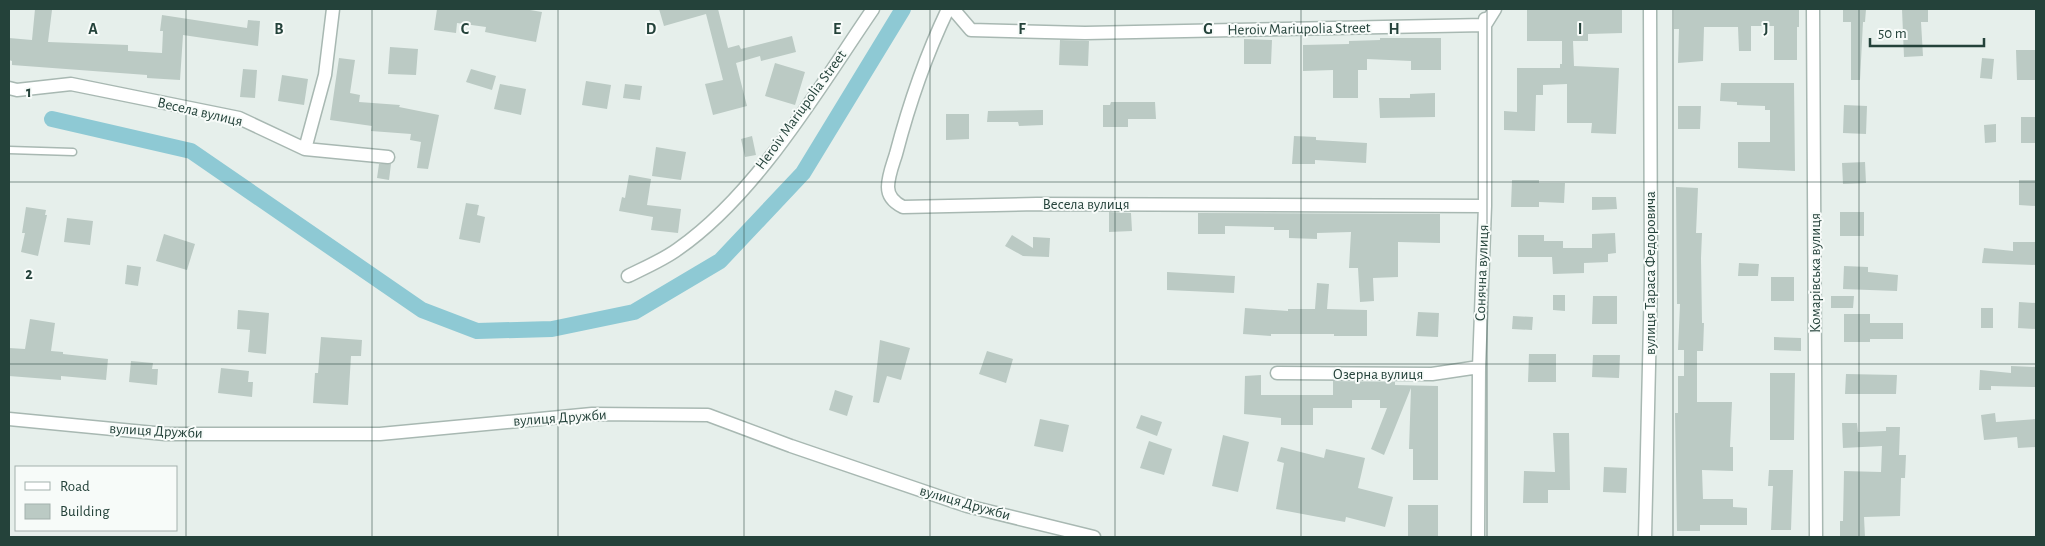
<svg xmlns="http://www.w3.org/2000/svg" width="2045" height="546" viewBox="0 0 2045 546" font-family="'Alegreya Sans',sans-serif">
  <style>
    .lines { fill: none; stroke-linecap: round; stroke-linejoin: round }
    .canal { stroke: #8ec9d4; stroke-width: 16 }
    .building { fill: #bbcac4 }
    .lane-casing { stroke: #a8b8b2; stroke-width: 9 }
    .street-casing { stroke: #a8b8b2; stroke-width: 15 }
    .lane { stroke: #fff; stroke-width: 6 }
    .street { stroke: #fff; stroke-width: 12 }
    .grid { fill: none; stroke: #24423a; stroke-width: 1; stroke-opacity: 0.55 }
    .labels { text-anchor: middle; dominant-baseline: central; stroke-width: 4; stroke-linejoin: round; paint-order: stroke }
    .street-label { font-size: 15px; fill: #24423a; stroke: #f7fbf9 }
    .grid-label { font-size: 16px; text-anchor: middle; font-weight: bold; fill: #24423a; stroke: #f7fbf9; stroke-width: 4; stroke-linejoin: round; paint-order: stroke }
  </style>
  <rect width="100%" height="100%" fill="#e6efeb"/>
  <g class="lines">
    <path class="canal" d="M52 119 191 151 422 310 477 331 552 329 634 312 720 261 803 173 903 9"/>
  </g>
  <path class="building" d="M35 9 52 10 48 42 128 45V51L162 53 163 31H160L162 15 247 28 248 20 260 21 258 46 183 35 180 80 147 78V75L12 65V61L9 60V38L32 40Z
    M437 9H524L542 12 536 42 485 32 486 27 457 23 456 33 434 30Z
    M659 9H718L728 48 739 45 741 49 792 36 796 52 761 61 760 56 736 63 747 106 713 115 705 84 723 80 706 14 664 26Z
    M1527 9H1622V33L1588 34V41H1573L1574 66 1619 68 1616 134 1591 133 1592 123H1567V84L1543 85V95H1536L1535 131 1504 130V111L1517 112V68H1560V64H1562V41H1527Z
    M1674 9H1799V27H1797V60H1774V26H1751V51H1739L1738 27H1704L1703 61 1678 63 1679 29H1674Z
    M1843 9H1866L1865 22H1863L1860 80H1851V22H1843Z
    M1902 9H1928V22H1921L1923 56 1904 57Z
    M1380 38H1441V70H1411V61L1367 59V70H1358V98H1333V70L1303 71V45L1349 44V41L1380 40Z
    M1244 39 1272 40 1271 64H1244Z
    M1060 40 1089 41 1088 66 1059 65Z
    M390 47 418 49 416 75 388 74Z
    M2016 50H2036V80H2017Z
    M339 58 355 60 350 93 360 95 359 102 400 105 399 107 439 115 428 169 417 168 421 142 410 140 411 134 371 131 372 126 330 120Z
    M1982 58 1994 59 1992 79 1980 78Z
    M775 63 805 72 795 105 765 96Z
    M243 69 257 70 255 98 240 97Z
    M471 69 496 76 492 90 466 82Z
    M282 75 308 79 304 105 278 101Z
    M586 81 611 85 607 109 582 105Z
    M1721 83H1794L1795 171 1738 168V142H1770V110H1765V106L1737 105V102L1720 101Z
    M500 84 526 89 521 115 494 109Z
    M625 84 642 86 640 100 623 98Z
    M1435 93V117L1380 118 1379 98H1410V94Z
    M1111 102H1155L1156 119H1128V127H1103V105H1110Z
    M1844 105 1867 106 1866 134 1843 133Z
    M1678 106H1701L1700 129H1678Z
    M1043 110V125L1019 126 1018 122H987L988 111Z
    M946 114H969V139L946 140Z
    M2021 117H2036V143H2021Z
    M1996 124V142L1985 143 1984 125Z
    M752 136 756 155 745 157 741 139Z
    M1294 136 1316 137V140L1367 143 1366 163 1315 160V164H1292Z
    M656 147 686 152 681 180 652 176Z
    M1865 162 1866 183 1843 184 1842 163Z
    M379 164H391L389 180 377 178Z
    M629 175 651 179 647 205 681 209 678 233 651 230 653 217 619 211 622 197 625 198Z
    M1512 180H1539V183H1565L1564 203 1539 202V207H1511Z
    M2019 180H2036V206L2019 205Z
    M1676 187 1698 188 1696 233H1702L1701 258 1702 323H1704L1703 351H1697V402H1732L1730 447H1733V471L1702 470 1703 499H1733V507L1747 508V525H1700V531H1677L1675 413H1678V376H1684V350H1678L1680 304H1677Z
    M1592 197H1616L1617 209 1592 210Z
    M466 203 479 205 477 215 485 217 480 243 459 239Z
    M26 207 46 210 45 215H47L38 256 21 252 25 233H22Z
    M1109 212 1131 213 1132 231 1109 232Z
    M1840 212H1864V236H1840Z
    M1198 213 1440 214V243L1398 242V277L1373 278 1374 301 1360 302 1358 268H1349L1351 232 1317 233V239L1289 238V230H1274V227L1225 226V234H1198Z
    M67 218 93 221 90 245 64 242Z
    M1615 233 1616 253 1608 254V262L1584 263V273L1553 274 1552 257H1518V235H1544V241H1563V248H1592V234Z
    M164 234 195 244 187 270 156 261Z
    M1012 235 1033 248V237L1050 238 1049 257 1023 256 1005 246Z
    M2013 242H2036V265L1982 263 1984 248 2013 251Z
    M1739 263 1759 264 1758 276H1738Z
    M127 265 141 267 138 286 125 284Z
    M1844 266 1868 267V272L1898 275 1897 291 1843 289Z
    M1167 272 1235 276 1234 293 1167 290Z
    M1771 277H1794V301H1771Z
    M1317 283 1329 284 1327 309 1367 310V336H1334V334H1271V336L1243 334 1245 308 1288 311V309H1315Z
    M1553 295H1565V311L1553 310Z
    M1593 296H1617V324H1592Z
    M1831 296H1854L1853 308H1831Z
    M2019 302 2036 303V329L2018 328Z
    M1981 308H1993V328H1981Z
    M238 310 269 313 266 354 248 352 250 330 237 329Z
    M1418 312 1439 313 1438 337 1416 336Z
    M1844 314H1870V323H1903V339H1870V342H1844Z
    M1513 316 1533 317 1532 330 1512 329Z
    M30 319 55 323 51 351 63 352V354L108 359 106 380 61 376V380L9 376V348L25 349Z
    M321 337 362 340 361 356H351L348 405 313 403 315 373H318Z
    M1774 337 1801 338V351L1774 350Z
    M880 340 910 348 901 380 887 376 879 403 873 402Z
    M987 351 1013 359 1006 383 979 374Z
    M1529 354H1556V382H1528Z
    M1593 355H1620L1619 378 1592 377Z
    M131 361 153 363 152 369H158L157 385 129 382Z
    M2011 366 2036 367V387L1991 386V390H1979L1980 370 2011 373Z
    M221 368 249 371 248 382H253L252 397 218 393Z
    M1770 373H1795L1794 440H1770Z
    M1846 374 1897 375 1896 394H1845Z
    M1261 375V395H1333V381L1395 382V385L1438 386V480H1413V449H1409L1411 388 1384 455 1371 449 1387 408H1380V400H1352V408H1313V425H1281V418L1244 414 1245 376Z
    M835 390 853 396 847 416 829 410Z
    M1995 413 1996 422 2036 419V447L2018 448 2017 437 1984 440 1981 415Z
    M1141 415 1162 422 1157 436 1136 428Z
    M1040 419 1069 425 1063 452 1034 446Z
    M1842 423H1857L1858 432 1886 431V427H1900L1899 455H1906L1905 478H1901L1900 516 1864 517 1865 537H1840V521H1843L1844 471 1881 472 1882 446 1843 448Z
    M1553 433H1569L1570 490H1548V503H1523L1524 471 1555 472Z
    M1223 435 1249 442 1238 492 1212 486Z
    M1149 441 1172 449 1164 475 1140 468Z
    M1281 447 1324 458 1326 449 1365 458 1358 488 1393 497 1385 527 1346 517 1345 522 1276 509 1284 463 1277 461Z
    M1604 467 1627 468 1626 493 1603 492Z
    M1769 470H1793L1791 530H1771L1773 486H1768Z
    M1408 505H1438V536H1408Z"/>
  <g class="lines">
    <g class="lane-casing">
      <path id="lane" d="M9 150 73 152"/>
    </g>
    <g class="street-casing">
      <path id="street" d="M948 9C926 55 909 104 896 154 893 164 888 176 888 187 888 197 895 203 903 207L1037 204 1485 206
        M953 9 971 30 1085 33 1485 25 1495 9
        M1813 9 1816 537
        M9 88 17 90 71 84 239 118 305 149 388 157
        M305 149 325 75 333 9
        M628 276C644 268 663 260 678 249 758 193 818 89 873 9
        M1277 373 1432 374 1479 367
        M9 419 165 434H380L592 414 708 415 791 446 967 506 1094 537
        M1478 537 1479 367 1485 206V19
        M1645 537 1651 280 1650 9"/>
    </g>
    <use href="#lane" class="lane"/>
    <use href="#street" class="street"/>
  </g>
  <path class="grid" d="M186 9V537M372 9V537M558 9V537M744 9V537M930 9V537M1115 9V537M1301 9V537M1487 9V537M1673 9V537M1859 9V537M9 182H2036M9 364H2036"/>
  <g class="labels">
    <g class="street-label">
      <text transform="translate(1299 29) rotate(-1)">Heroiv Mariupolia Street</text>
      <text transform="translate(801 110) rotate(-54)">Heroiv Mariupolia Street</text>
      <text transform="translate(200 112) rotate(13)">Весела вулиця</text>
      <text x="1086" y="204">Весела вулиця</text>
      <text transform="translate(1482 273) rotate(-88)">Сонячна вулиця</text>
      <text transform="translate(1650 273) rotate(-90)">вулиця Тараса Федоровича</text>
      <text transform="translate(1815 273) rotate(-90)">Комарівська вулиця</text>
      <text x="1378" y="374">Озерна вулиця</text>
      <text transform="translate(560 418) rotate(-4)">вулиця Дружби</text>
      <text transform="translate(156 431) rotate(3)">вулиця Дружби</text>
      <text transform="translate(965 503) rotate(16)">вулиця Дружби</text>
    </g>
  </g>
  <g class="grid-label">
    <text x="93" y="34">A</text>
    <text x="279" y="34">B</text>
    <text x="465" y="34">C</text>
    <text x="651" y="34">D</text>
    <text x="837" y="34">E</text>
    <text x="1022" y="34">F</text>
    <text x="1208" y="34">G</text>
    <text x="1394" y="34">H</text>
    <text x="1580" y="34">I</text>
    <text x="1766" y="34">J</text>
    <text x="29" y="97">1</text>
    <text x="29" y="279">2</text>
  </g>
  <rect width="2045" height="546" fill="none" stroke="#24423a" stroke-width="20"/>
  <rect x="15" y="466" width="162" height="65" fill="#f7fbf9" stroke="#a3b1ad"/>
  <rect x="25" y="482" width="25" height="8" fill="#ffffff" stroke="#a3b1ad"/>
  <text x="60" y="491" font-size="15" fill="#24423a">Road</text>
  <rect x="25" y="504" width="25" height="15" fill="#bbcac4" stroke="#a3b1ad"/>
  <text x="60" y="516" font-size="15" fill="#24423a">Building</text>
  <path d="M1870 38v8h114v-8" fill="none" stroke="#24423a" stroke-width="2.5"/>
  <text x="1878" y="38" font-size="15" fill="#24423a" stroke="#f7fbf9" stroke-width="4" paint-order="stroke">50 m</text>
</svg>
